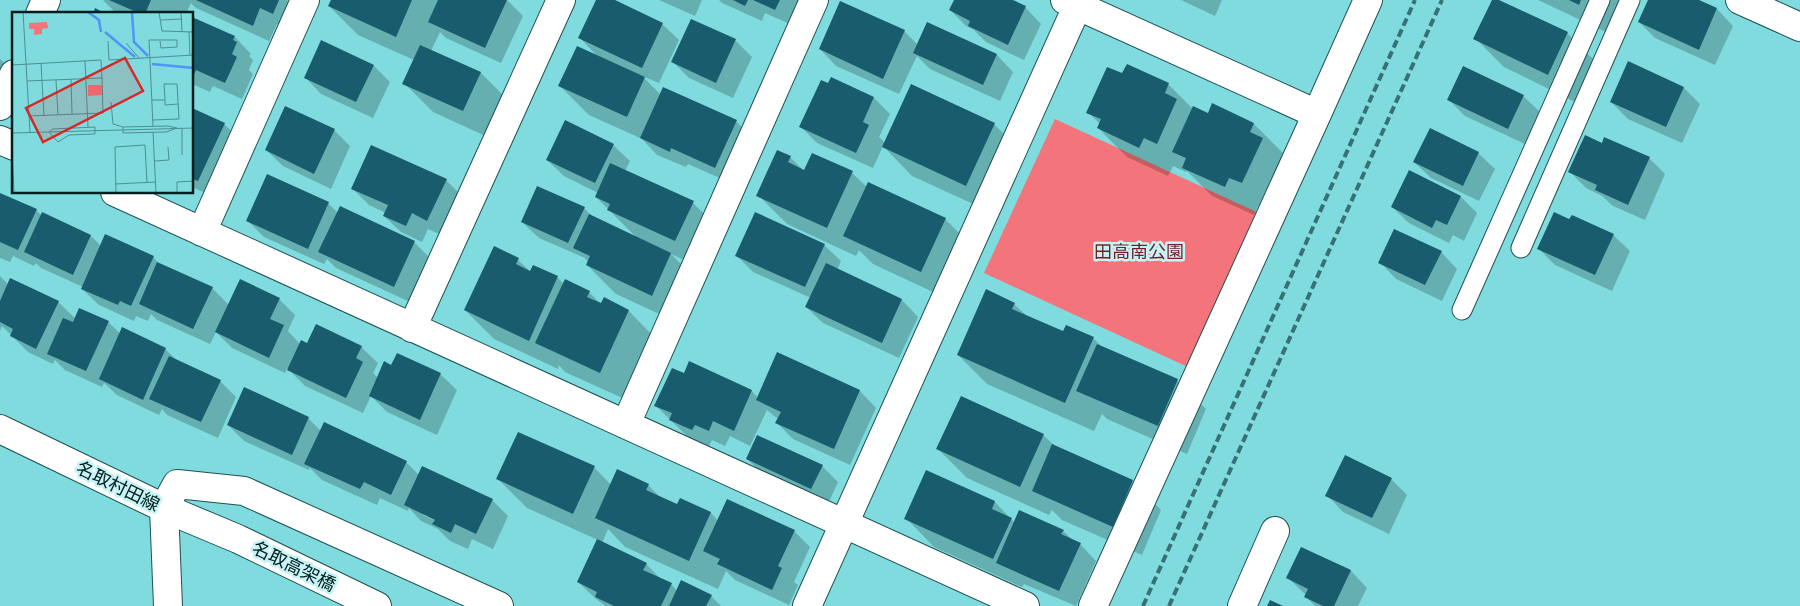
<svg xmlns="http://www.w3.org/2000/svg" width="1800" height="606" viewBox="0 0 1800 606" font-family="'PT Sans Narrow','Noto Sans JP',sans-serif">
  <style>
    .green { fill: #f3757b }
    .shadow { fill: #0003; fill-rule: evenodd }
    .building { fill: #195c6e }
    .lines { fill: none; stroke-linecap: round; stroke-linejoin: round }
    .lane-casing { stroke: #1f5153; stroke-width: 21 }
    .street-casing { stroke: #1f5153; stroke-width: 30 }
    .secondary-casing { stroke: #1f5153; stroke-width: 30 }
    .lane { stroke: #fff; stroke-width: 19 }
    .street { stroke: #fff; stroke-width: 28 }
    .secondary { stroke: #fff; stroke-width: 28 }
    .rail { stroke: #387173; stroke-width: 4; stroke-dasharray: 8 4; stroke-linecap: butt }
    .labels { text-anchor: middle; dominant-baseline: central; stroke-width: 5; stroke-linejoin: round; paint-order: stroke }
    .park-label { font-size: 18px; fill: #731f28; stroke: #c8f3f4 }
    .street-label { font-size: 18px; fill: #011e1f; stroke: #c8f3f4 }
    .inset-river { fill: none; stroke: #5193f8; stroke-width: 2.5 }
    .inset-road { fill: none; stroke: #4d8f92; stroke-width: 1 }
    .view { fill: #d62828; fill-opacity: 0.15; stroke: #d62828; stroke-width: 2.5 }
    .inset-edge { fill: none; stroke: #011e1f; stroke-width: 2.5 }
  </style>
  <rect width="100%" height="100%" fill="#7fdbde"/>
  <path class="green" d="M1055 119 1261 214 1190 368 984 273Z"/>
  <path class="shadow" d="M103 0H287L298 11 289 29 277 24 269 41 196 8 191 3 186 14H117Z
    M332 0H507L523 16 501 63 446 38 440 32 431 51 481 73 510 102 492 139 433 112 404 83 414 60 358 35 329 6Z
    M597 0H612L662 24 679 40 659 83 642 76 661 95 736 121 752 138 731 183 688 164 686 167 657 155 642 139 589 115 560 86 599 58 580 38Z
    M659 0H702L695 16Z
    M719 0H803L792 25 765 13 762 21 722 3Z
    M955 0H1010L1025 7 1041 24 1024 60 986 42 974 30 966 26 950 10Z
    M1181 0H1222L1215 16Z
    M1493 0 1567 33 1596 62 1577 103 1504 67 1475 38Z
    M1538 0H1624L1608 33Z
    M1649 0H1696L1717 9 1733 26 1715 65 1655 38 1639 22Z
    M841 3 904 31 918 45 927 23 997 55 1013 72 1000 101 930 69 917 56 899 94 836 66 820 49Z
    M192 18 235 37 251 54 249 56 253 60 249 70 253 74 242 99 213 86 210 92 192 84Z
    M735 40 752 57 733 98 689 78 673 62Z
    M322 42 374 66 390 82 373 118 321 94 305 77Z
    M0 59 11 70 0 95Z
    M1123 75 1168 84 1193 109 1208 114 1254 124 1283 153 1281 157 1291 168 1271 211 1258 206 1254 215 1212 196 1187 171 1186 172 1173 166 1168 176 1127 157 1098 128 1100 124 1088 112Z
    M1684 88 1700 104 1682 143 1628 119 1611 102Z
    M1523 96 1540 112 1525 144 1465 116 1449 100Z
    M874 98 890 114 879 137 885 143 994 124 1023 153 995 214 912 176 883 146 873 168 817 143 801 127Z
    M192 109 224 124 241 140 214 197 192 187Z
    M334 130 350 146 331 189 283 166 266 150Z
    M1603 144 1649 158 1665 174 1645 220 1613 206 1602 196 1586 188 1570 172Z
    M613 145 630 161 625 171 693 203 722 231 704 269 671 254 700 283 681 324 616 294 587 265 588 262 585 258 539 238 522 222 584 208 594 218 637 238 596 197 598 193 564 176 547 160Z
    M1478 153 1495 169 1479 201 1431 178 1414 162Z
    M790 157 805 172 852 173 867 187 945 219 974 248 950 300 873 264 859 250 856 256 787 224 758 195Z
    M1410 172 1461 197 1477 213 1464 241 1453 235 1449 243 1409 223 1392 207Z
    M446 180 462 196 444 236 428 229 422 242 401 232 384 216 386 213 369 205 353 189Z
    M0 194 36 210 42 216 91 236 101 246 153 257 161 266 212 288 229 305 279 299 295 315 288 331 300 344 361 347 378 363 373 373 378 378 392 367 440 374 457 390 437 435 387 412 371 396 363 413 305 386 287 368 285 373 232 348 216 332 210 344 157 320 151 314 148 321 136 316 134 321 99 305 82 289 83 287 41 268 36 263 34 266 13 256 10 262 0 258Z
    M328 203 338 213 414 242 430 258 410 302 336 268 327 259 324 264 264 237 248 221Z
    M1570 221 1613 235 1630 251 1612 291 1555 265 1539 249Z
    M824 245 841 261 837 270 902 300 918 317 899 358 823 323 806 307 811 298 753 272 737 256Z
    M1441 252 1457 269 1442 301 1396 279 1380 262Z
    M518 260 531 272 533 266 558 278 564 284 589 292 602 305 629 311 657 340 629 401 565 372 559 365 558 369 494 339 465 310Z
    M0 276 9 285 58 302 76 319 108 322 121 334 165 349 178 361 220 381 236 397 218 438 167 415 162 409 159 415 117 395 104 383 102 387 65 370 55 360 53 364 28 352 2 326 0 331Z
    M1014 304 1027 316 1064 333 1093 338 1103 348 1177 380 1206 409 1187 454 1107 419 1102 414 1094 431 987 384 958 355Z
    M778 354 860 391 876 408 850 465 793 439 777 423 779 419 774 416 767 410 750 446 730 436 725 446 712 440 709 446 687 436 656 406 684 375 690 363 752 391 758 398Z
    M308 418 321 431 406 462 419 475 492 500 508 516 493 549 472 539 468 549 450 541 438 529 421 521 409 508 408 511 380 498 377 505 322 480 310 468 309 470 244 441 228 425ZM423 512 440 523 423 515Z
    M1043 435 1056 447 1132 481 1161 510 1142 555 1062 520 1052 510 1049 515 967 478 938 449Z
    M747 459 822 466 838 482 828 504 764 475Z
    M594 467 611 485H648L662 499 678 506 681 499 711 513 718 521 794 531 810 547 794 582 798 585 789 605 735 580 726 571 718 589 625 547 608 529 602 543 646 564 663 581 671 584 677 591 711 596 721 606H605L595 598 578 582 598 540 527 508 498 479Z
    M926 472 995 502 1015 523 1063 531 1074 541 1080 544 1096 561 1076 606 1024 584 1022 587 934 547 906 518Z
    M1391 479 1407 495 1389 534 1343 512 1327 495Z
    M1302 548 1351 571 1367 588 1358 606H1315L1306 597V595L1288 578Z"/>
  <path class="building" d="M109 0H151L145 14H141Z
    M196 0H279L273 14 260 8 253 26Z
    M331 0H412L396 37 328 6Z
    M438 0H507L485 48 428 22Z
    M596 0H615L663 23 642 68 578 38Z
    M733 0H748L745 6Z
    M753 0H780L775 10Z
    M954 0H1013L1026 6 1008 45 968 26 970 21 949 10Z
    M1492 0H1499L1568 32 1548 75 1473 39Z
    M1569 0H1581L1579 5Z
    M1648 0H1699L1717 8 1699 50 1638 22Z
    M840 1 905 30 883 79 819 49Z
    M95 8 106 14H93Z
    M192 17 235 36 233 40 237 42 232 54 237 57 225 83 196 70 192 79Z
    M691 19 736 39 716 83 671 62Z
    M927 22 997 54 983 85 913 53Z
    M321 40 374 65 356 102 304 78Z
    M420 45 481 72 463 111 402 84Z
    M577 46 645 77 627 117 558 86Z
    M1628 61 1684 87 1666 127 1610 102Z
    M1127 64 1169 83 1165 93 1177 99 1157 144 1144 138 1139 148 1097 128 1101 119 1086 113 1107 67 1122 73Z
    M1463 66 1524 95 1508 129 1447 100Z
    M831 77 874 97 863 122 869 125 856 153 799 127 821 80 828 83Z
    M911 84 995 123 966 186 882 147Z
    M663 87 737 120 715 168 671 148 670 152 640 138Z
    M1212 103 1254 123 1250 132 1263 138 1242 183 1229 178 1225 187 1182 168 1186 158 1172 152 1193 106 1208 113Z
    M285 106 335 129 314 174 265 150Z
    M192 108 225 123 198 181 192 179Z
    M565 120 614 144 595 183 546 160Z
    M1430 128 1479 152 1463 186 1413 162Z
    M1585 135 1602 143 1604 137 1650 157 1628 205 1595 190 1597 185 1568 172Z
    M371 145 447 179 427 221 412 213 406 226 383 216 388 205 351 189Z
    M777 150 791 156 788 162 804 170 812 153 853 171 827 228 756 196Z
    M610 163 694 201 675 241 607 210 610 204 595 197Z
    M1409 170 1461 196 1447 225 1436 220 1432 228 1391 207Z
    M267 174 329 202 308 249 246 221Z
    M868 182 946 218 921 272 843 236Z
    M537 186 585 207 568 243 521 222Z
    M0 193 37 209 18 250 0 242Z
    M340 206 415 241 394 287 318 252Z
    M42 212 91 235 73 275 24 252Z
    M755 212 825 244 805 287 735 256Z
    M1554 212 1569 219 1572 215 1614 234 1595 275 1537 249Z
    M589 214 671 253 652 296 586 265 590 256 573 248Z
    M1394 229 1442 251 1425 285 1378 263Z
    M105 234 154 256 131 306 120 301 118 305 81 289Z
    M494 246 519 258 516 264 530 271 533 265 558 276 529 341 464 310Z
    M157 262 213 287 193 329 139 304Z
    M826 263 902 299 882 343 805 307Z
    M10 278 59 301 36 349 10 336 13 329 0 322V301Z
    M240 279 280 298 270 319 284 325 269 358 215 332Z
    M565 279 590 291 587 297 601 303 604 297 629 310 600 373 535 343Z
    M986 289 1015 303 1012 309 1063 331 1066 325 1094 337 1065 403 957 355Z
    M79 308 109 321 86 371 47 354 63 318 73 322Z
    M316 324 362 346 356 358 363 362 346 398 287 370 301 340 307 343Z
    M122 327 166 348 143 400 99 379Z
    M1097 344 1178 379 1158 426 1076 391Z
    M777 352 860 390 834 449 775 423 781 412 756 400Z
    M397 353 441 373 420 420 369 396 384 361 391 365Z
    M169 356 221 380 201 422 149 399Z
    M689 361 752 390 734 431 713 421 709 431 695 425 692 430 669 420 672 413 654 406 672 368 684 373Z
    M244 387 309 417 292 455 227 425Z
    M961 396 1044 434 1020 487 936 449Z
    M324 422 407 461 391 495 364 482 360 489 304 464Z
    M518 432 595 466 573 514 496 479Z
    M757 435 823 465 811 489 746 459Z
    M1052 444 1133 480 1113 527 1032 491Z
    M1345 455 1392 478 1372 518 1325 496Z
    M422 466 493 499 476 534 455 524 451 533 432 524 435 520 404 505Z
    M617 469 649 484 646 490 677 504 680 498 711 512 689 561 595 518Z
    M926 470 995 501 992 509 1012 518 993 559 904 519Z
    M727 499 795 530 778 566 782 568 772 590 717 564 720 559 703 551Z
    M1019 510 1064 530 1061 534 1081 543 1059 591 996 563Z
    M597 539 647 563 643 570 672 583 661 606H614L595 597 597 592 577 582Z
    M1301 547 1351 570 1334 606H1323L1304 597 1308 589 1286 578Z
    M681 580 712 595 706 606H669Z
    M1270 600 1283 606H1267Z"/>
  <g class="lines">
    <g class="lane-casing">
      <path id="lane" d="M1521 248 1630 0
        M1462 310 1600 0"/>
    </g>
    <g class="street-casing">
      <path id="street" d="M1065 0 1317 114 1093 606
        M1740 0 1800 27
        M40 14 46 0
        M0 106 14 74
        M1317 114 1368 0
        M0 140 14 146
        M115 192 1025 606
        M202 232 305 0
        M412 328 561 0
        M626 424 814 0
        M168 606 164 508 177 484 244 491 499 606
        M807 606 1080 0
        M1242 606 1275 531"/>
    </g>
    <g class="secondary-casing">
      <path id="secondary" d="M0 429 164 508 238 539 377 606"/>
    </g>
    <use href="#lane" class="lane"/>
    <use href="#street" class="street"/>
    <use href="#secondary" class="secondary"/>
    <path class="rail" d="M1143 606 1415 0
      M1169 606 1442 0"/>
  </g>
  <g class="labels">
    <g class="park-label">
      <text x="1139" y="251">田高南公園</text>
    </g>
    <g class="street-label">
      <text transform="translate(118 486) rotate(26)">名取村田線</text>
      <text transform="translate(294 566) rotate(26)">名取高架橋</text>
    </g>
  </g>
  <g transform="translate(12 12)">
    <rect width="181" height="181" fill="#7fdbde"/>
    <path d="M35 10 36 16 30 17V22L22 23V17H17V11ZM76 73H90V83L76 84Z" fill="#f3757b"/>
    <path class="inset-river" d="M76 0 87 8 89 20M120 0 122 30 136 44M93 20 123 45M140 52 182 56"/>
    <path class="inset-road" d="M11 0 18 120M147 0 150 19 182 20M169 0 170 20M149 8 170 7M177 20 178 43M96 29 97 48 182 43M114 31 127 46M73 49 76 115M29 51 32 104M0 53 89 48 90 66M59 67 60 102M44 68 46 103M15 69 90 66 91 101 17 104M140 88H153L152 72H165L167 107 141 108M153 88V93L166 92M99 90 101 112 111 115M141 114 137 28H165V35L149 36 148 29M156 114 165 116 154 120 111 121V115ZM83 115V122L57 123 46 130 37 120 41 117ZM170 117V143M141 120 144 181M0 121 182 116M0 140 2 181M143 149 157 148 156 135M103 172 144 170M104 181 103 135 133 133 135 171M165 181V170L182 169"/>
    <path class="view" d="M113 46 131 79 31 130 14 96Z"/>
    <rect width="181" height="181" class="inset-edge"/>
  </g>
</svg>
